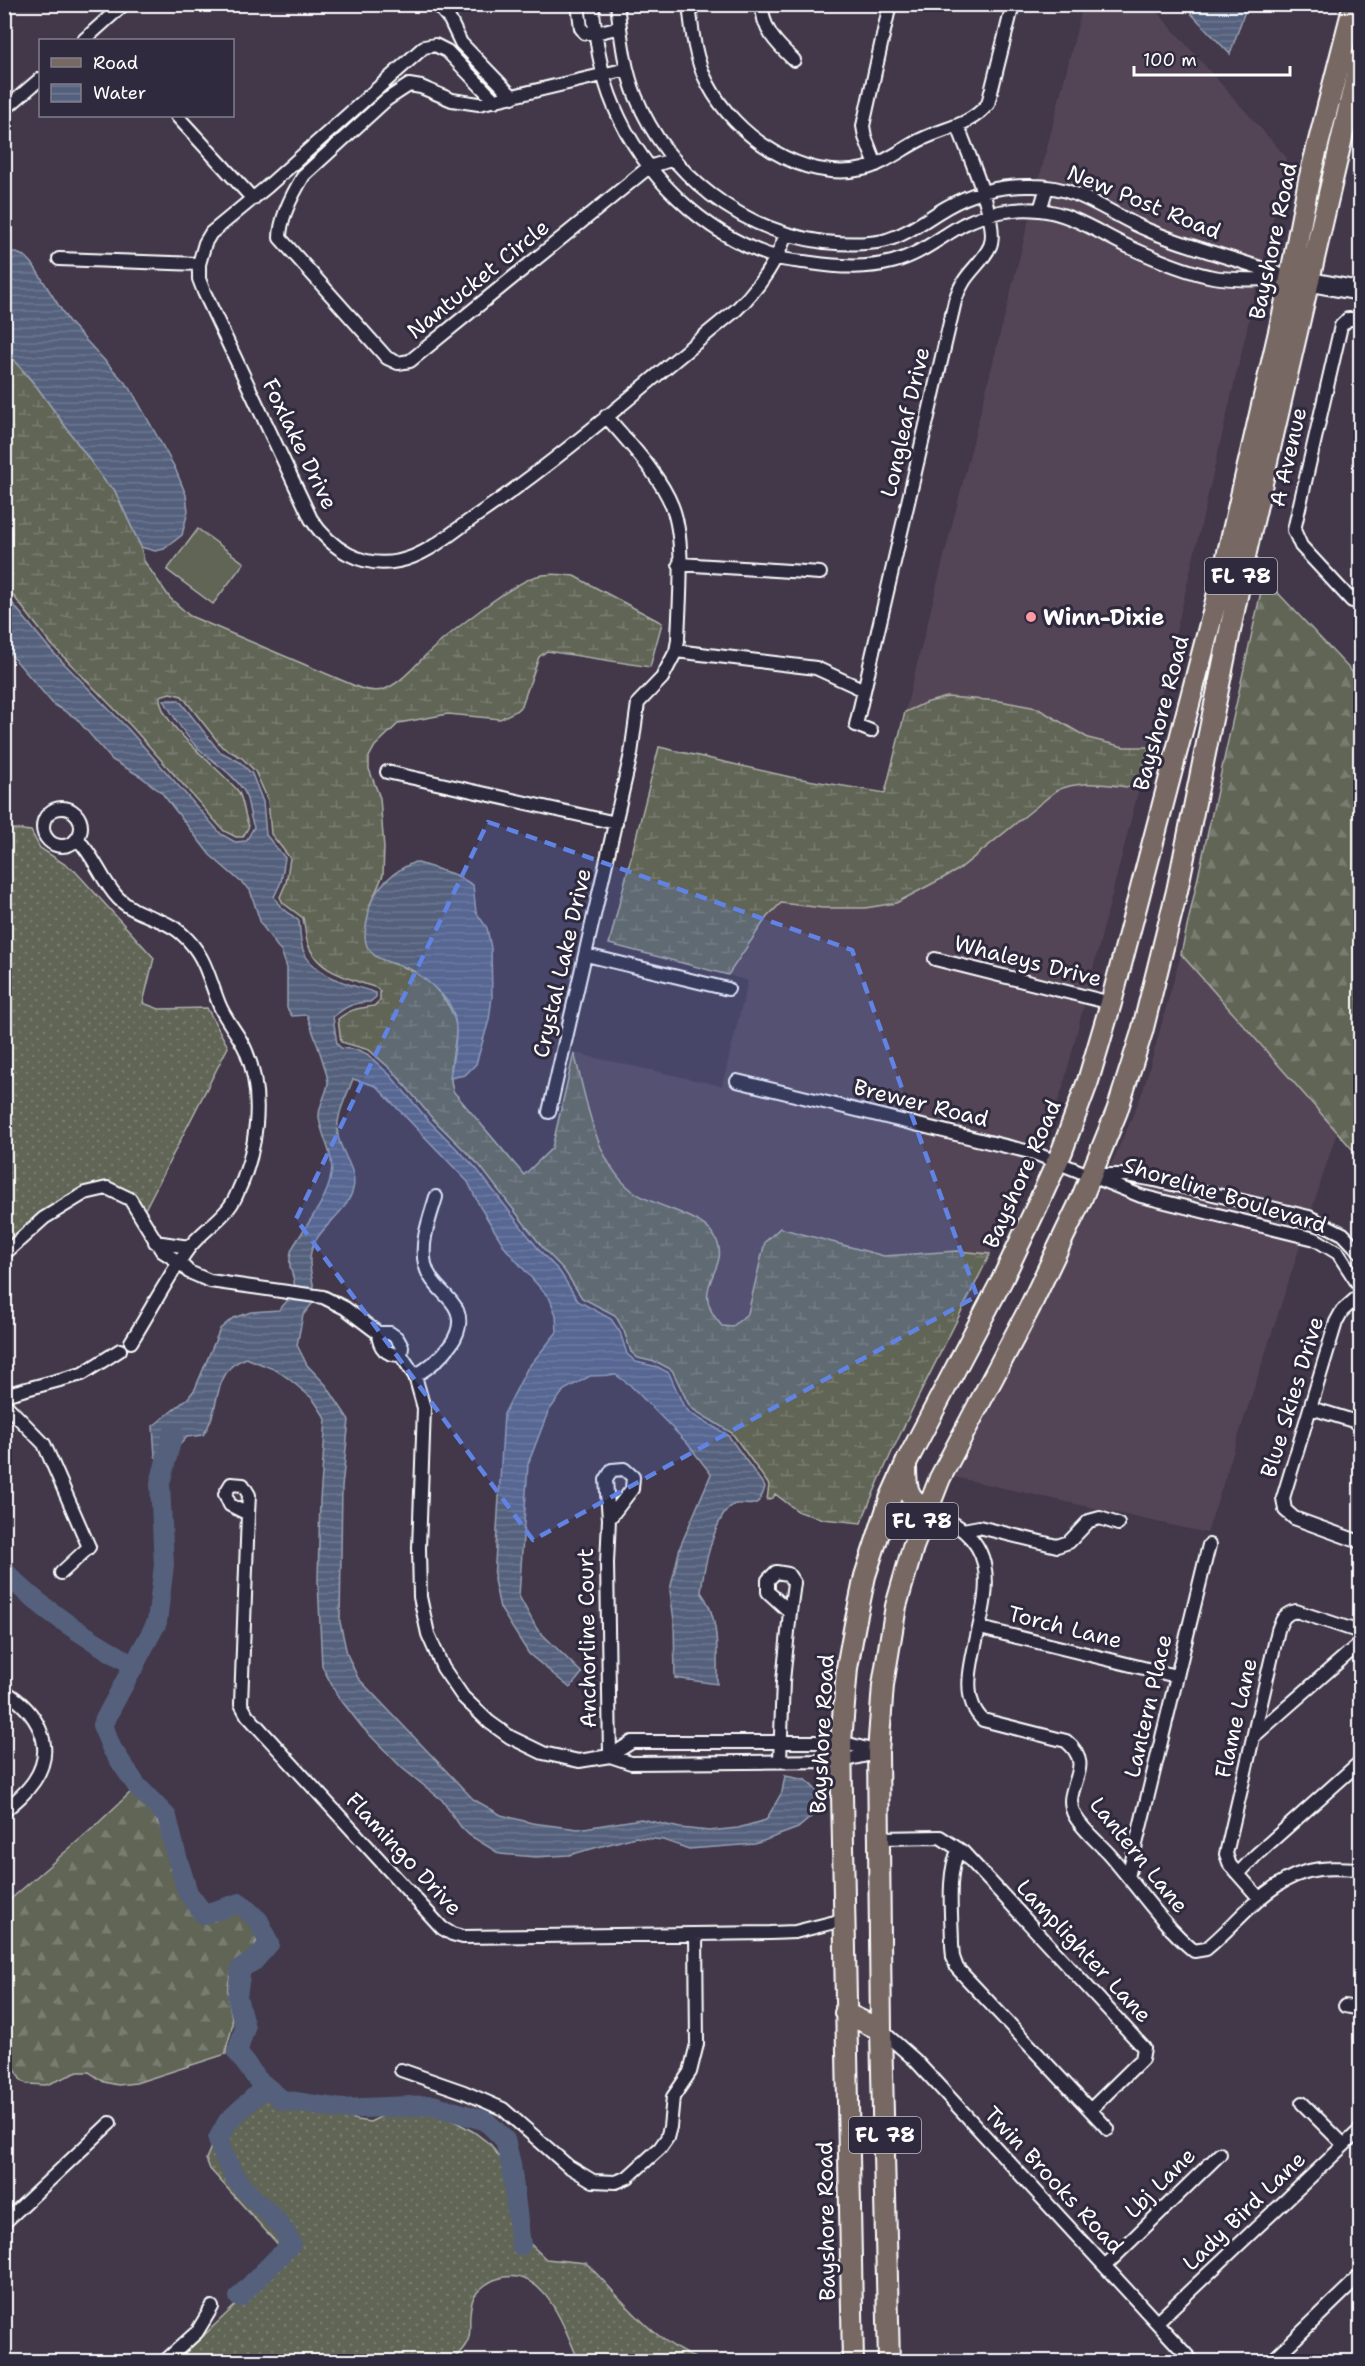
<svg xmlns="http://www.w3.org/2000/svg" width="1365" height="2366" viewBox="0 0 1365 2366" font-family="'Shantell Sans',sans-serif">
  <style>
    .built { fill: #534557 }
    .grass { fill: url(#grass-dots); stroke: #b0b2ab; stroke-width: 1.5 }
    .forest { fill: url(#forest-firs); stroke: #b0b2ab; stroke-width: 1.5 }
    .wetland { fill: url(#wetland-marsh); stroke: #b0b2ab; stroke-width: 1.5 }
    .green { fill: #616557; stroke: #b0b2ab; stroke-width: 1.5 }
    .water { fill: url(#water-rules); stroke: #98a0b1; stroke-width: 1.5 }
    .lines { fill: none; stroke-linecap: round; stroke-linejoin: round }
    .river { stroke: #54617d; stroke-width: 20 }
    .street-casing { stroke: #fff; stroke-width: 16 }
    .secondary-casing { stroke: #fff; stroke-width: 22 }
    .primary-casing { stroke: #fff; stroke-width: 24 }
    .street { stroke: #2f2a3d; stroke-width: 12 }
    .secondary { stroke: #2f2a3d; stroke-width: 18 }
    .primary { stroke: #776864; stroke-width: 20 }
    .marked { fill: #6183e4; fill-opacity: 0.2; stroke: #6183e4; stroke-width: 4.5; stroke-dasharray: 12 8; stroke-linejoin: round }
    .poi-dot { fill: #ff9aa2; stroke: #2f2a3d; stroke-width: 2 }
    .labels { text-anchor: middle; dominant-baseline: central; stroke-width: 6; stroke-linejoin: round; paint-order: stroke }
    .shield { fill: #2f2a3d; stroke: #c1bfc5; stroke-width: 1.5 }
    .shield-label { font-size: 21px; font-weight: bold; fill: #fff }
    .street-label { font-size: 22px; fill: #fff; stroke: #2f2a3d }
    .poi-label { font-size: 22px; font-weight: bold; fill: #fff; stroke: #2f2a3d; text-anchor: start }
  </style>
  <defs>
    <pattern id="grass-dots" width="8" height="8" patternUnits="userSpaceOnUse" patternTransform="scale(1.5)"><rect width="8" height="8" fill="#616557"/><path d="M2 2h.1M6 6h.1" fill="none" stroke="#797c70" stroke-width="1.8" stroke-linecap="round"/></pattern>
    <pattern id="forest-firs" width="22" height="20" patternUnits="userSpaceOnUse" patternTransform="scale(1.5)"><rect width="22" height="20" fill="#616557"/><path d="M5 1l3.5 6h-7zM16 11l3.5 6h-7z" fill="#797c70"/></pattern>
    <pattern id="wetland-marsh" width="20" height="14" patternUnits="userSpaceOnUse" patternTransform="scale(1.5)"><rect width="20" height="14" fill="#616557"/><path d="M1 5h8M5 5V1M11 12h8M15 12V8" fill="none" stroke="#797c70"/></pattern>
    <pattern id="water-rules" width="6" height="5" patternUnits="userSpaceOnUse" patternTransform="scale(1.5)"><rect width="6" height="5" fill="#54617d"/><path d="M0 2.5h6" fill="none" stroke="#6e7990"/></pattern>
  </defs>
  <rect width="100%" height="100%" fill="#42384a"/>
  <filter id="ink" filterUnits="userSpaceOnUse"><feTurbulence type="fractalNoise" baseFrequency=".0167" numOctaves="2"/><feDisplacementMap in="SourceGraphic" scale="12" xChannelSelector="R" yChannelSelector="G"/><feConvolveMatrix kernelMatrix="1 2 1 2 8 2 1 2 1" color-interpolation-filters="sRGB"/></filter>
  <g filter="url(#ink)">
    <path class="built" d="M1083 5H1151L1287 158 1149 747H1124L1088 738 1037 709 905 712Z
      M1081 783 1139 788 1063 1087 1049 1127 1024 1186 990 1254 957 1251 884 1256 780 1228 765 1242 748 1313 732 1327 722 1326 709 1308 706 1299 718 1256V1243L663 1208 644 1200 627 1186 610 1167 599 1143 574 1053 722 1086 748 981 728 975 775 908 781 903 823 908 896 903 958 870 1056 791 1070 784Z
      M1181 954 1337 1132 1207 1533 954 1477 1092 1207 1127 1129 1143 1091Z"/>
    <path class="grass" d="M5 828 31 831 40 848 75 871 154 958 143 1003 159 1009 207 1008 228 1047 140 1219C132 1210 121 1195 108 1193 83 1188 24 1240 5 1256Z
      M264 2088 357 2120 370 2122 393 2111 416 2112 445 2116 474 2132 491 2145 502 2161 507 2173 509 2220 517 2231 546 2259 586 2263C622 2298 653 2343 702 2361H579C564 2329 545 2263 497 2279 489 2281 476 2291 473 2299 463 2328 482 2334 451 2361H177L284 2259 283 2250 210 2169 206 2159 211 2147Z"/>
    <path class="forest" d="M1264 578 1356 676 1360 672V1158L1181 954Z
      M133 1790C140 1798 149 1806 154 1815 175 1850 169 1908 214 1921L232 1911 250 1918 258 1937 252 1954 237 1959C232 1969 226 1985 228 1997 229 2007 233 2015 232 2026 231 2036 226 2043 226 2054L136 2083 118 2085 104 2082 89 2072H78L46 2085 27 2084 20 2079 5 2047V1904L94 1827Z"/>
    <path class="wetland" d="M4 349 37 387 107 484 114 489 141 547 144 561 170 598 190 616 360 688C367 690 374 692 382 690 400 685 415 665 428 653 451 632 509 585 537 576 549 573 562 574 574 576L662 623 650 667 547 651 539 657 522 705 516 711 500 719 448 714 399 723 375 746 369 757V769L380 798 384 848 383 875 370 905 374 955C385 962 396 964 408 969 429 977 457 1007 456 1031 455 1052 447 1070 453 1091L524 1175 552 1148 574 1053C586 1096 594 1157 628 1187 653 1210 704 1211 717 1241 730 1271 686 1287 722 1326L732 1327 748 1313 765 1242 780 1228 884 1256 957 1251 990 1254C946 1344 898 1431 861 1523L823 1519 799 1512 775 1494 773 1498 767 1500 769 1485 732 1433 694 1410 688 1403 672 1370 659 1363 638 1358 631 1352 624 1331 615 1315 582 1298 564 1270 543 1248 480 1166 432 1118 393 1071 369 1050 341 1042 338 1019C352 1008 357 1009 374 1006L380 1000V992L377 988C349 978 316 973 307 941 305 934 305 926 303 918L283 903 280 897 286 883 290 858 271 834 268 800 255 771 242 758 222 747 182 696 170 693 160 696C157 723 222 770 238 791 244 800 244 816 249 826L243 837H236L224 831 132 727 52 645 5 585Z
      M947 697 1000 701 1037 708 1088 738 1124 747H1149L1139 788C1110 786 1082 778 1056 791L958 870 896 903 865 908H823L781 903 767 917 728 975 609 944 659 747 790 777 885 793 905 712 925 703Z"/>
    <path class="green" d="M198 529 244 563 213 604 167 570Z"/>
    <path class="water" d="M1183 5H1247L1230 54Z
      M14 252 26 257 32 263 69 322 130 388 175 468 186 495 188 511 182 535 164 549 155 551 141 547 114 489 107 484 37 387 5 349V253Z
      M4 593 49 648 129 730 221 834 235 842 246 841 254 827C249 816 249 800 244 791 232 772 212 762 196 746 183 733 173 716 164 700H179L219 751 240 762 252 774 263 802 266 835 285 858 281 882 274 897 280 906 299 921C300 930 300 941 303 950 313 978 351 984 376 993V997L370 1002C354 1002 345 1007 333 1017L337 1044 341 1048 358 1050 367 1054 390 1075 429 1121 476 1168 540 1251 560 1272 578 1301 611 1319 620 1332 627 1354 636 1362 658 1367 669 1373 683 1405 691 1414 728 1435 765 1487C757 1516 746 1499 733 1505 714 1516 703 1572 701 1592 720 1617 717 1654 717 1684L675 1678 674 1621 670 1590 680 1547 711 1474 687 1443 630 1385 616 1375 590 1376 564 1390 548 1412 528 1464 519 1596 537 1629 582 1673 570 1688 529 1654 500 1608 494 1580 504 1414 527 1369 557 1332 556 1315 550 1299 506 1249 480 1207 468 1182 376 1086 353 1079C346 1098 335 1116 338 1136 341 1153 358 1171 353 1189 346 1217 312 1229 310 1258 309 1271 314 1286 316 1299L303 1315 297 1345 307 1365 326 1385 349 1420 342 1487 340 1622 347 1654 358 1678 473 1799 501 1815 532 1823 578 1829 641 1819 680 1828 709 1831 738 1828 766 1820 782 1792 785 1776 806 1780 820 1794 812 1816 798 1828 755 1844 689 1849 663 1840 635 1837 569 1855 535 1857 500 1854 469 1835 461 1827 442 1800 402 1768 362 1727 337 1695 322 1666 318 1581 320 1500 326 1419 313 1399 289 1379 276 1370 246 1358C241 1361 233 1363 230 1368 214 1386 218 1415 203 1435L187 1437 162 1464 155 1456 153 1426 188 1398 195 1389 220 1329 233 1318 251 1312 279 1310C310 1278 284 1281 291 1252 292 1247 297 1241 300 1236 311 1218 328 1197 331 1175 335 1154 321 1137 319 1117 318 1105 328 1093 328 1082 327 1069 312 1030 307 1015L292 1016 287 1008V968L282 953 261 924 250 890 210 855 162 793 140 776 112 760 76 718 53 704 6 649Z
      M415 862 456 875 473 885 476 912 487 928 491 948 492 997 489 1020 476 1064 465 1075 450 1078C453 1054 463 1024 448 1002 440 991 422 976 410 969 396 962 375 963 367 946 362 936 368 920 369 910 373 888 395 870 415 862Z"/>
    <g class="lines">
      <path class="river" d="M173 1434 160 1483 164 1565 157 1622 102 1725 112 1749 137 1786 167 1817 176 1854 188 1893 204 1914 240 1903 259 1921 269 1944 254 1961 241 1968 237 1997 245 2028 237 2052 258 2080 282 2100 341 2109 433 2105 486 2121 505 2140 511 2164 521 2245
        M4 1571C42 1611 88 1638 135 1666
        M239 2297 291 2244C281 2219 257 2205 240 2184 232 2173 221 2152 218 2139L228 2121 265 2087"/>
      <g class="street-casing">
        <path id="street" d="M437 4 450 20 461 43 513 97
          M578 4 581 28 585 33H596L620 27
          M592 4C596 39 600 74 614 106 643 175 703 234 775 257 786 261 799 261 811 263 838 267 865 269 892 262 920 255 940 237 964 224 986 213 1015 207 1039 210 1071 213 1099 233 1127 246 1151 257 1186 272 1213 277 1237 281 1265 279 1290 278
          M617 4C621 36 624 68 636 97 668 175 741 231 824 242 844 244 864 245 883 241 907 235 926 219 947 207 973 192 1003 185 1033 186 1081 186 1109 215 1150 231 1193 249 1239 259 1283 276
          M689 4C692 32 695 60 708 84 735 136 803 183 863 169 884 164 902 149 920 140 946 127 968 127 988 104L1013 4
          M762 4C762 30 777 44 794 60
          M84 40 124 4
          M627 69 479 104 452 100 421 87 409 85 386 100 304 175C293 193 280 217 280 238L387 358 398 363 410 361 649 167 674 159
          M495 101 447 51 435 45 424 47 268 186 211 233 205 243 199 264V279L204 292 311 519C331 549 362 569 399 561 427 555 450 534 473 518 566 456 649 380 736 310 759 288 775 264 786 235
          M4 110 40 79
          M177 116 253 199
          M876 165 865 137 863 126 890 4
          M1040 210 1047 187
          M59 259 199 264
          M1360 319H1348L1341 326 1294 530 1301 546 1352 601 1360 594
          M679 564 820 573
          M676 651 816 668 864 690
          M871 731 856 725 955 301C963 273 980 267 990 246 1000 223 967 152 958 126
          M387 772 616 823
          M43 827a19 19 0 1 1 38 0a19 19 0 1 1-38 0Z
          M77 839C95 856 101 880 118 898 137 917 163 917 181 933 205 954 208 976 219 1004 225 1020 239 1034 246 1051 265 1096 257 1153 236 1196 226 1218 202 1230 188 1249 167 1278 150 1312 131 1342
          M586 955 728 989
          M935 959 1111 1003
          M737 1081 1034 1153 1141 1196 1315 1239 1338 1253 1360 1287
          M549 1112 631 754 638 703 662 678 676 651 678 640C679 602 686 541 672 506 660 475 628 442 606 416
          M1099 1175H1126L1155 1180 1309 1217 1343 1234 1360 1252
          M155 1242 189 1247
          M4 1254 44 1218 85 1193 107 1188 130 1199 162 1251 179 1262 189 1272 210 1281 323 1297 345 1308 378 1333H390L397 1338 402 1347 401 1355 415 1376 424 1408 419 1548 420 1597 428 1634 443 1668 463 1697 489 1722 510 1737 543 1753 579 1761 610 1756 632 1742H841L878 1752
          M1360 1295 1342 1311 1336 1322 1283 1498 1285 1510 1294 1518 1360 1542
          M378 1333C379 1348 386 1355 401 1355
          M415 1376C438 1362 476 1330 451 1301 441 1289 429 1281 425 1264 420 1242 430 1218 436 1197
          M4 1395 82 1374 120 1350
          M4 1403 44 1444 89 1547 61 1573
          M1311 1408 1360 1423
          M624 1469 633 1477 632 1489 609 1519 606 1480 612 1470Z
          M231 1484 243 1485 249 1495 248 1514 230 1505 225 1494Z
          M925 1511C1053 1551 931 1671 983 1720L1066 1741C1099 1768 1059 1788 1075 1816 1083 1830 1098 1842 1109 1854 1137 1886 1161 1923 1194 1951L1206 1949C1237 1924 1264 1884 1305 1872 1322 1867 1342 1868 1360 1869
          M248 1514 241 1704 247 1715 442 1928 452 1934 463 1937 770 1933 795 1932 843 1920
          M609 1519 607 1563 610 1756
          M963 1530 979 1527 1057 1546 1069 1542 1089 1521 1100 1518 1118 1524
          M776 1572 788 1574 794 1583 790 1612 768 1592V1580Z
          M980 1628 1176 1676
          M4 1691C36 1710 58 1746 34 1781 26 1793 15 1802 4 1811
          M1253 1737 1360 1643
          M610 1756 631 1763 841 1761 876 1753
          M780 1761 783 1681 790 1612
          M879 1838 940 1837 963 1852 1144 2048 1142 2059 1090 2110
          M959 1849C946 1874 952 1917 952 1945L953 1957 957 1968 1108 2129
          M1238 1874 1256 1855 1360 1762
          M1128 1877 1209 1545
          M1260 1899 1230 1865 1226 1854 1278 1630C1282 1619 1285 1613 1296 1611L1360 1632
          M1345 2006 1360 2009
          M881 2030 915 2060 1193 2362
          M401 2070 464 2092 503 2109 568 2166 593 2181 616 2182 628 2177 660 2148 667 2138 670 2127 673 2097 690 2072 697 2044 696 1934
          M1302 2103 1344 2145
          M4 2223 110 2123
          M1105 2266 1220 2154
          M1157 2322 1360 2130
          M164 2362 197 2332 212 2307
          M1271 2362 1360 2276"/>
      </g>
      <g class="secondary-casing">
        <path id="secondary" d="M1294 279 1360 291"/>
      </g>
      <g class="primary-casing">
        <path id="primary" d="M906 1466C906 1490 907 1495 925 1511
          M845 2013 881 2030
          M853 2362 841 1742 847 1668 855 1624 865 1576 890 1499 907 1461 1002 1280 1038 1204 1062 1151 1088 1081 1111 1003 1223 574 1284 310 1309 180 1354 4
          M889 2362 881 2030 878 1752 883 1685 896 1606 913 1547 940 1478 1029 1309 1081 1200 1117 1111 1142 1032 1177 891 1246 552 1360 60"/>
      </g>
      <use href="#street" class="street"/>
      <use href="#secondary" class="secondary"/>
      <use href="#primary" class="primary"/>
    </g>
  </g>
  <path class="marked" d="M488 822 852 950 977 1296 533 1540 296 1219Z"/>
  <circle class="poi-dot" cx="1031" cy="617" r="6"/>
  <g class="labels">
    <g class="shield">
      <rect x="1205" y="558" width="72" height="36" rx="4.5"/>
      <rect x="886" y="1503" width="72" height="36" rx="4.5"/>
      <rect x="849" y="2117" width="72" height="36" rx="4.5"/>
    </g>
    <g class="shield-label">
      <text x="1241" y="576">FL 78</text>
      <text x="922" y="1521">FL 78</text>
      <text x="885" y="2135">FL 78</text>
    </g>
    <g class="street-label">
      <text transform="translate(1144 202) rotate(22)">New Post Road</text>
      <text transform="translate(1273 241) rotate(-78)">Bayshore Road</text>
      <text transform="translate(478 279) rotate(-39)">Nantucket Circle</text>
      <text transform="translate(905 422) rotate(-77)">Longleaf Drive</text>
      <text transform="translate(300 444) rotate(64)">Foxlake Drive</text>
      <text transform="translate(1288 457) rotate(-77)">A Avenue</text>
      <text transform="translate(1161 713) rotate(-75)">Bayshore Road</text>
      <text transform="translate(1028 961) rotate(14)">Whaleys Drive</text>
      <text transform="translate(562 963) rotate(-77)">Crystal Lake Drive</text>
      <text transform="translate(921 1103) rotate(14)">Brewer Road</text>
      <text transform="translate(1022 1174) rotate(-66)">Bayshore Road</text>
      <text transform="translate(1225 1195) rotate(17)">Shoreline Boulevard</text>
      <text transform="translate(1292 1397) rotate(-73)">Blue Skies Drive</text>
      <text transform="translate(1065 1627) rotate(14)">Torch Lane</text>
      <text transform="translate(587 1638) rotate(-91)">Anchorline Court</text>
      <text transform="translate(1148 1706) rotate(-77)">Lantern Place</text>
      <text transform="translate(1236 1718) rotate(-77)">Flame Lane</text>
      <text transform="translate(822 1734) rotate(-87)">Bayshore Road</text>
      <text transform="translate(404 1854) rotate(47)">Flamingo Drive</text>
      <text transform="translate(1139 1855) rotate(51)">Lantern Lane</text>
      <text transform="translate(1084 1951) rotate(47)">Lamplighter Lane</text>
      <text transform="translate(1054 2180) rotate(47)">Twin Brooks Road</text>
      <text transform="translate(1160 2183) rotate(-45)">Lbj Lane</text>
      <text transform="translate(1244 2211) rotate(-44)">Lady Bird Lane</text>
      <text transform="translate(826 2221) rotate(-91)">Bayshore Road</text>
    </g>
    <g class="poi-label">
      <text x="1043" y="617">Winn-Dixie</text>
    </g>
  </g>
  <rect width="1365" height="2366" fill="none" stroke="#2f2a3d" stroke-width="24"/>
  <rect x="12" y="12" width="1341" height="2342" fill="none" stroke="#fff" stroke-width="2" filter="url(#ink)"/>
  <rect x="39" y="39" width="195" height="78" fill="#2f2a3d" stroke="#827f8b" stroke-width="1.5"/>
  <rect x="51" y="58" width="30" height="9" fill="#776864" stroke="#827f8b" stroke-width="1.5"/>
  <text x="93" y="69" font-size="18" fill="#ffffff">Road</text>
  <rect x="51" y="84" width="30" height="18" fill="url(#water-rules)" stroke="#827f8b" stroke-width="1.5"/>
  <text x="93" y="99" font-size="18" fill="#ffffff">Water</text>
  <path d="M1134 66v9h156v-9" fill="none" stroke="#ffffff" stroke-width="3"/>
  <text x="1143" y="66" font-size="18" fill="#ffffff" stroke="#2f2a3d" stroke-width="4.5" paint-order="stroke">100 m</text>
</svg>
